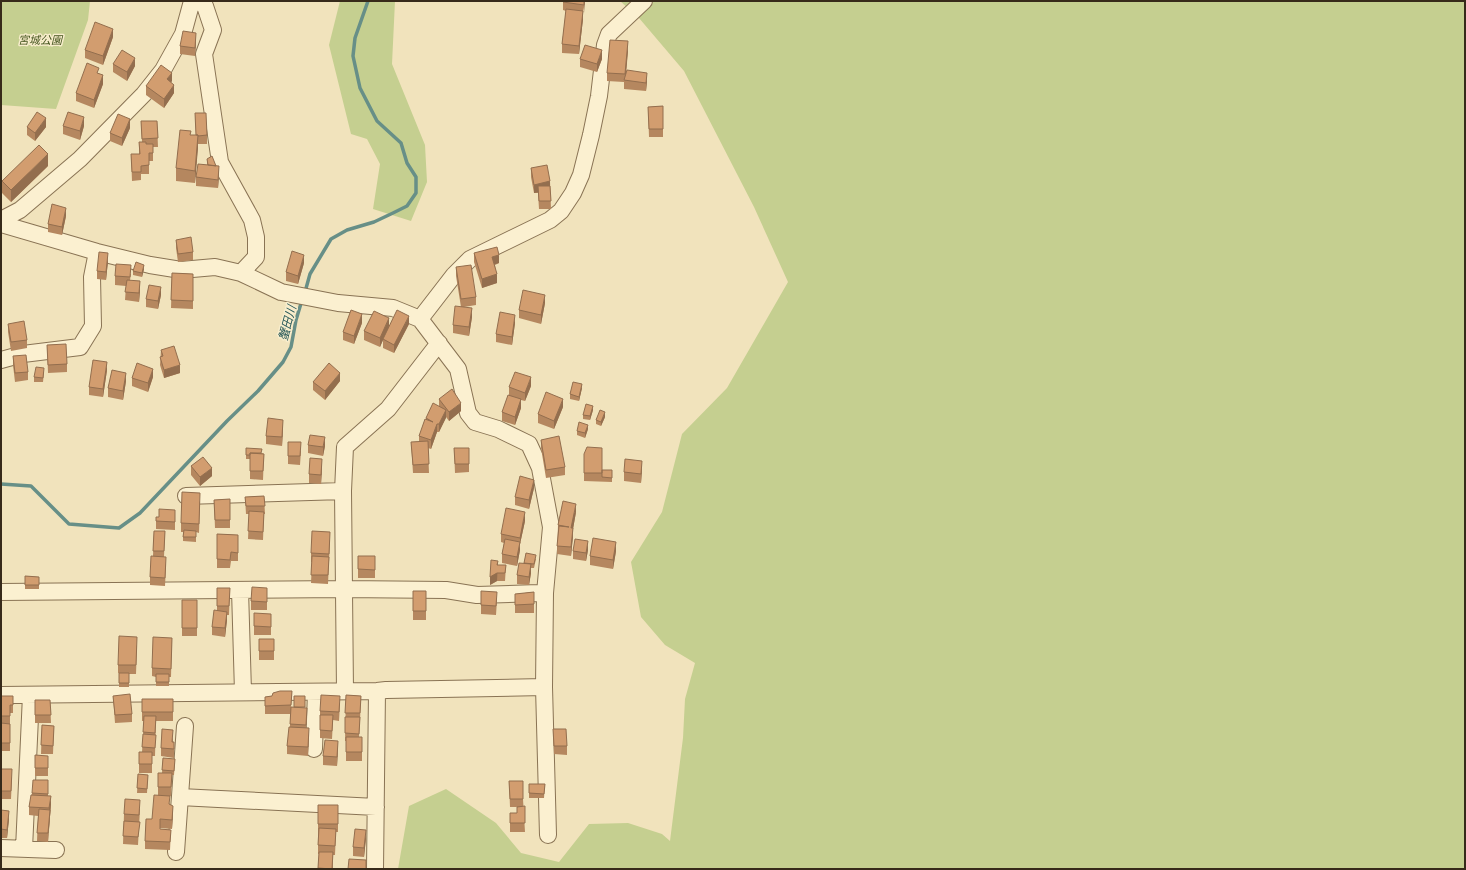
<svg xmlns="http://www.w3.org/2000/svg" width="1466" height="870" viewBox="0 0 1466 870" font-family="Lora,'Noto Sans JP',serif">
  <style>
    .green { fill: #c5cf90 }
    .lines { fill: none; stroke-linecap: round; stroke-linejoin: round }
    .stream { stroke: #678f87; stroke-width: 3.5 }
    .minor-casing { stroke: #897354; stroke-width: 18 }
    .minor { stroke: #fbf0d0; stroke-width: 16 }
    .wall { fill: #b5875f }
    .shaded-wall { fill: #936e4e }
    .building { fill: #d29d6f; stroke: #936e4e }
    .labels { text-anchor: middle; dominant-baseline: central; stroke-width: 3; stroke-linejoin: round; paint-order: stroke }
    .park-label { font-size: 11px; font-style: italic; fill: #45551f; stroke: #f8edcc }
    .water-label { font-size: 12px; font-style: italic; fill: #285858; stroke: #f8edcc }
  </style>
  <rect width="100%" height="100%" fill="#f1e3bc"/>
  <path class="green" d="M1 1H90L88 20 56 109 1 105Z
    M340 1H395L392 64 425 145 427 182 411 221 373 209 380 164 367 139 351 134 329 45Z
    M620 1H1465V869H398L409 806 446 789 496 823 521 853 559 862 589 824 628 823 662 834 670 841 683 738 685 699 695 663 665 645 641 617 631 562 662 512 682 434 727 388 788 282 754 207 684 71 639 18Z"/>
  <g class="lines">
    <path class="stream" d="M305 292 310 274 331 239 347 230 374 222 393 213 407 206 416 193V177L407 163 401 143 377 121 360 88 353 56 355 38 368 1
      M1 484 31 486 69 524 119 528 140 513 227 421 258 391 283 362 291 347 296 320 302 300"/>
    <g class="minor-casing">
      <path id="minor" d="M198 1 205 6 213 30 204 54 220 162 252 220 256 237V257L241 273
        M1 220 20 210 80 159 144 94 163 70 183 34 192 1
        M1 224 97 252 150 265 181 270 215 267 241 273 281 292 338 303 393 308 420 319 454 275 470 259 550 220 561 211 573 193 581 175 591 135 599 96 605 45 609 34 644 1
        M420 319 458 369 468 413 475 422 498 429 529 444 540 468 551 527 545 593 544 687 548 835
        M1 360 23 354 80 347 93 326 92 277 97 252
        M186 496 343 491
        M240 590 243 692
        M1 592 343 589 446 590 477 595 539 593
        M345 691 343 491 345 447 388 409 439 343
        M1 695 377 691 386 690 544 687
        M314 749 316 692
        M180 797 376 807
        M1 848 56 850
        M24 849 31 695
        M176 852 185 726
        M375 869 377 691"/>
    </g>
    <use href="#minor" class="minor"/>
  </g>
  <path class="wall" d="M563 1H585L583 13V19L579 54 562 53V44L566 11 563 10Z
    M113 37 103 65 85 58V50Z
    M196 42 195 56 180 54V46Z
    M628 50 626 76 647 81 646 91 624 89V82L607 81V73Z
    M580 59H602L597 72 580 67Z
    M113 64 135 66 127 81 113 72Z
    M99 73 103 84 94 108 76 101V93Z
    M172 81 171 82 174 93 164 108 146 95V86Z
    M663 106V137H649L648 107Z
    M195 113 207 135V144H198L195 183 176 181V168L196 135Z
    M141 121H157L158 147H153V161H149V174H141V180L132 181 131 154H139V142H142Z
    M63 126H84L80 140 63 134Z
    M27 127H46L35 141 27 135Z
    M130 128 122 146 110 141V133Z
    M207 159 216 166 219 175 218 188 196 186V177L207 165Z
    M48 166 11 202 2 193V181Z
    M531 168 550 181 551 209H539L538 193H534L531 177Z
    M66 216 62 235 48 232V224Z
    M176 240 193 252V260L178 262 176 248Z
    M474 253 499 263 495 265 497 283 482 288 474 262Z
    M108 261 106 280 97 279V271Z
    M304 263 298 284 286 281V272Z
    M456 267 476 297V305L464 307 472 317 469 336 453 333V325L461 307 456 276Z
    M144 269 142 277 133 275V271Z
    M172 273 193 274V309L171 308Z
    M131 274 130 280 140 290 139 302 125 300 126 286 115 285V276Z
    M161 295 158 309 146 307V299Z
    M545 303 541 324 519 318V310Z
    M362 323 354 344 343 340V332Z
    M515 323 512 345 496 342V334Z
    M8 324 27 340V348L11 351 8 332Z
    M409 324 394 353 383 348V340L380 347 364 340V331L389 326Z
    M47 345 67 364V372L48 373Z
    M161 350 180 373 164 378 160 365Z
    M13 356 28 372V380L15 382 13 365Z
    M107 370 103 397 89 395V387Z
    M44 372 43 382H34V377Z
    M153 377 148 392 132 386V378Z
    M126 381 123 400 108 397V388Z
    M340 381 325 400 313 390V382Z
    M531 386 525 401 521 400V408L515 425 502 421V412L509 395V387Z
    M582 388 579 401 570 399V394Z
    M439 399 461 411 449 421 446 417 439 432H437L431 449 428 448 429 473H413L411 442H419V436L426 420V418L439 406Z
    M563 407 554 429 538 423V414Z
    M593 410 590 420 583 419V415Z
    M605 417 601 426 596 424V420Z
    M283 428 282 446 266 444V436Z
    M588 429 585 438 577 435V431Z
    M541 440 565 467V475L546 478 541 448Z
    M308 445 325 446 323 456 308 453Z
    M246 448 262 453 264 454 263 480 250 479V459H246Z
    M454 448H469V472L455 473Z
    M602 448V475L612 470V482L584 481V454Z
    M301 451 300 465 288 464V456Z
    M191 466 212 476 200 486 191 475Z
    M322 468 321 484 309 483V474Z
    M642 469 641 483 624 481V472Z
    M534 488 529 509 515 505V497Z
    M264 496 265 514H264L263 540 248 539 249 514H246L245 497Z
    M230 499V528H215L214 500Z
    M200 501 199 533 196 532V542L183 541V532H181V523Z
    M175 510V530L156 529V517H159Z
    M576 512 573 529V536L571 556 557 554 558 525Z
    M525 521 520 544V550L517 566 502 563V554L504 543 501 542V534Z
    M154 531H165L164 557 166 566 165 586 150 585V577L153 556Z
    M217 534 238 535V561H231L230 568H217Z
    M330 540 328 584 311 583 312 562H311V553Z
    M588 550 586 561 573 559V551Z
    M616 551 613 569 590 565V556Z
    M526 553 536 559 534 568H531V573L529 585 517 584V575L524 563Z
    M375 565V578H358V569Z
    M498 565H506L505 581H497L490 585Z
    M25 576 39 577V589H25Z
    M217 588H230L229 615H227V620L225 637 212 635V627L217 611Z
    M413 591H426V620H413Z
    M534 592V613H515V594Z
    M267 596V610H251V601Z
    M182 600H197V636H182Z
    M497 600 496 615 481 614V605Z
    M271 614V635H254V626Z
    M172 638 171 677H169V686H156V677L152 676V668Z
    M259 639H274V660H259Z
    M137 645 136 674H129V687H119V673H118V665Z
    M292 691 291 707 305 708 307 716 306 728 309 736 308 756 287 754V746L290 727V714H265V697L272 696Z
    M346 695 361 696 360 721 359 737H362V761H346V741H345Z
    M1 696H13V713H10V751H1Z
    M113 696 132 714V722L115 723Z
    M142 699H173V721H156L155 756H152V773H139V752H142L144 721H142Z
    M35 700H50L51 723H35Z
    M340 704 339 721 333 720 332 739 320 738V711Z
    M42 725 54 726 53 754H41Z
    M553 729 567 746V755L554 754Z
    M173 738V742L174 750V758L161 756V748Z
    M338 749 337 766 323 765V756Z
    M48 756V776H35V768Z
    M163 758 175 763 174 775H172L171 796H159L170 804 173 814 172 829 160 828V829L171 830 170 850 145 849V841L152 819 158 796V773H162Z
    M1 769 12 778 11 799H1Z
    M138 774 148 775 147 793H137Z
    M48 780V796L51 804 48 842 37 841 38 816 29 815V807L32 793Z
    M509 781 523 799 525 832H510V813H517V807H510Z
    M529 784H545L544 798H529Z
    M318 805H338V832H336L335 855H333V869H318L319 854H318Z
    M140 809 138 845 123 844 124 814Z
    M1 810 9 819 7 838H1Z
    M366 838 364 857 353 856V847Z"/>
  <path class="shaded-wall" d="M584 1H585L584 13Z
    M583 11V19L579 54V46Z
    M113 29V37L103 65V56Z
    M196 33V42L195 56V48Z
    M628 41V50L625 82V74Z
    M602 50V59L597 72V64Z
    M135 58V66L127 81V72Z
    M172 73V81L167 88V79Z
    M647 73V81L646 91V83Z
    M103 75V84L94 108V100Z
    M174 85V93L164 108V99Z
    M84 117V126L80 140V131Z
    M46 118V127L35 141V133Z
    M130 119V128L122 146V138Z
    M198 135V148L195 183V171Z
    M48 154V166L11 202V190Z
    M219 166V175L218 188V180Z
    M550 181V190L534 193V185Z
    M66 208V216L62 235V227Z
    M108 253V261L106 280V272Z
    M304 255V263L298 284V276Z
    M499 255V263L492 265V257Z
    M144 265V269L142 277V273Z
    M497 274V283L482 288V279Z
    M140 281V290L139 302V293Z
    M161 287V295L158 309V301Z
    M545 295V303L541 324V315Z
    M472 308V317L469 336V327Z
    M362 314V323L354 344V336Z
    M515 315V323L512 345V337Z
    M409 316V324L394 353V345Z
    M389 318V326L380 347V338Z
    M107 362V370L103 397V389Z
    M180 365V373L164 378V370Z
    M153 369V377L148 392V383Z
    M126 373V381L123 400V391Z
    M340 373V381L325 400V391Z
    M531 377V386L525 401V393Z
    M582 384V388L579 401V397Z
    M521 399V408L515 425V417Z
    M563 399V407L554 429V421Z
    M461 403V411L449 421V412Z
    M593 406V410L590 420V416Z
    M446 410V418L439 432V424Z
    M605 412V417L601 426V422Z
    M283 420V428L282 446V437Z
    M437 424V432L431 449V440Z
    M588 425V429L585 438V433Z
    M325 437V446L323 456V447Z
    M322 459V468L321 484V475Z
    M642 461V469L641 483V474Z
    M212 468V476L200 486V477Z
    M534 480V488L529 509V500Z
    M576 504V512L573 529V536L571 556V528Z
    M525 512V521L520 544V550L517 566V557L520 544V538Z
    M588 541V550L586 561V553Z
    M616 542V551L613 569V560Z
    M498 561 497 581 490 585V577Z
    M531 564V573L529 585V577Z
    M227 612V620L225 637V628Z
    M309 728V736L308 756V747Z
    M338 741V749L337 766V757Z
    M51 796V804L48 842 49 808Z
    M173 806V814L172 829V820Z
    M9 811V819L7 838V830Z
    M366 830V838L364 857V848Z"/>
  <path class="building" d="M563 1H584V5L563 2Z
    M566 9 583 11 579 46 562 44Z
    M95 22 113 29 103 56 85 50Z
    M183 31 196 33 195 48 180 46Z
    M610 40 628 41 625 74 607 73Z
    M585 45 602 50 597 64 580 59Z
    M122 50 135 58 127 72 113 64Z
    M87 63 99 68 97 73 103 75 94 100 76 93Z
    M161 65 172 73 167 79 174 85 164 99 146 86Z
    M627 70 647 73 646 83 624 80Z
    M663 106V129H649L648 107Z
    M37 112 46 118 35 133 27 127Z
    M68 112 84 117 80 131 63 126Z
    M195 113H206L207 135 198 136V135H196Z
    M118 114 130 119 122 138 110 133Z
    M141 121H157L158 138 142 139Z
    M180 130 191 131 190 135H198L195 171 176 168Z
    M139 142H146V144H153V153H149V165L141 166V172H132L131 154H140Z
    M39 145 48 154 11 190 2 181Z
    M212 156 216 166 208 165 207 159Z
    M198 164 219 166 218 180 196 177Z
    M547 165 550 181 534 185 531 168Z
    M538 186H550L551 201H539Z
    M52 204 66 208 62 227 48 224Z
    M191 237 193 252 178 254 176 240Z
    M497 247 499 255 492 257 497 274 482 279 474 253Z
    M292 251 304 255 298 276 286 272Z
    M99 252 108 253 106 272 97 271Z
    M136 262 144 265 142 273 133 271Z
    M116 264 131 265 130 277 115 276Z
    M471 265 476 297 461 299 456 267Z
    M172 273 193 274V301L171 300Z
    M127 280 140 281 139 293 125 292Z
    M149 285 161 287 158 301 146 299Z
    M523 290 545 295 541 315 519 310Z
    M455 306 472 308 469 327 453 325Z
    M351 310 362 314 354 336 343 332Z
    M397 310 409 316 394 345 383 339Z
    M374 311 389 318 380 338 364 331Z
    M500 312 515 315 512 337 496 334Z
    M24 321 27 340 11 342 8 324Z
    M66 344 67 364 48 365 47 345Z
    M174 346 180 365 164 370 160 357 163 356 161 350Z
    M26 355 28 372 15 373 13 356Z
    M93 360 107 362 103 389 89 387Z
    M137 363 153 369 148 383 132 378Z
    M329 363 340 373 325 391 313 382Z
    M36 367 44 368 43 378 34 377Z
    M112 370 126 373 123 391 108 388Z
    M515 372 531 377 525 393 509 387Z
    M573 382 582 384 579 397 570 394Z
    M452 389 461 403 449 412 439 399Z
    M546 392 563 399 554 421 538 414Z
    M508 395 521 399 515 417 502 412Z
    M433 403 446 410 439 424H437L431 440 419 436 425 419 433 422 426 418Z
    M586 404 593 406 590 416 583 415Z
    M600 410 605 412 601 422 596 420Z
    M268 418 283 420 282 437 266 436Z
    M579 422 588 425 585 433 577 431Z
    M310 435 325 437 323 447 308 445Z
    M559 436 565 467 546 470 541 440Z
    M428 441 429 464 413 465 411 442Z
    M288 442H301L300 456H288Z
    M587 447 602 448V473H584V454Z
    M246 448 262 449 261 453H250V455H246Z
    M454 448H469V464H455Z
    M250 453 264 454 263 471H250Z
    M203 457 212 468 200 477 191 466Z
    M310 458 322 459 321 475 309 474Z
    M625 459 642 461 641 474 624 472Z
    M602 470H612V478L602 477Z
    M520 476 534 480 529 500 515 497Z
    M182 492 200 493 199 524 181 523Z
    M264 496 265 506H246L245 497Z
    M230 499V520H215L214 500Z
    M563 501 576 504 571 528H573L571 547 557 546 559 526 569 527 558 525Z
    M506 508 525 512 520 538 501 534Z
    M159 509 175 510V522L156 521V517H159Z
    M249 511 264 512 263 532 248 531Z
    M184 530 196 531V537H183Z
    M154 531H165L164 551H153Z
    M312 531 330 532 329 554 311 553Z
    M217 534 238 535V553L231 552 230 560 217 559Z
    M593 538 616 542 613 560 590 556Z
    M505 539 520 542 517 557 502 554Z
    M575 539 588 541 586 553 573 551Z
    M526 553 536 555 534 564 524 563Z
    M151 556 166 557 165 578 150 577Z
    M312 556 329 557 328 575H311Z
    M358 556H375V570L358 569Z
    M491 560 498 561 497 565H506L505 573H497L490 577Z
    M519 563 531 564 529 577 517 575Z
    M25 576 39 577V585H25Z
    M252 587 267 588V602L251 601Z
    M217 588H230L229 606H217Z
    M413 591H426V611H413Z
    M481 591 497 592 496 606 481 605Z
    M534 592V604L515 605V594Z
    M182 600H197V628H182Z
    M214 610 227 612 225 628 212 627Z
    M254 613 271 614V627L254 626Z
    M119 636 137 637 136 665H118Z
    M153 637 172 638 171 669 152 668Z
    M259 639H274V651H259Z
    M119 673H129V683H119Z
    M156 674H169V682H156Z
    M280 691H292L291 705 265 706V697L272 696 273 693Z
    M130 694 132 714 115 715 113 696Z
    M321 695 340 696 339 712 320 711Z
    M346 695 361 696 360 713H345Z
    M1 696H13V705H10V716H1Z
    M294 696H305V707H294Z
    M142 699H173V712H142Z
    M35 700H50L51 715H35Z
    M291 707 307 708 306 725 290 724Z
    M320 715H333L332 731 320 730Z
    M144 716H156L155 733 143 732Z
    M345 717H360L359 734 345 733Z
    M1 723 10 724V743H1Z
    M42 725 54 726 53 746 41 745Z
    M289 727 309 728 308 747 287 746Z
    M162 729 173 730 172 742H174V749L161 748Z
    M553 729H566L567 746H554Z
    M143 734 156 735 155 748 142 747Z
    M346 737H362V752H346Z
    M325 740 338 741 337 757 323 756Z
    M139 752H152V764H139Z
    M35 755 48 756V768H35Z
    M163 758 175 759 174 771 162 770Z
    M1 769H12L11 791H1Z
    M158 773H172L171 787H158Z
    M138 774 148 775 147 789 137 788Z
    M33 780H48V794L32 793Z
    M509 781H523V799H510Z
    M529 784H545L544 794 529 793Z
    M31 795 51 796 49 808 29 807Z
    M154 795 170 796 169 804 173 806 172 820 160 819V829L171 830 170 842 145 841 146 819H152Z
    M125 799 140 800 139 815 124 814Z
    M318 805H338V824H318Z
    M525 806V823H510V813H517V807Z
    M39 809 50 810 48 833H37Z
    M1 810 9 811 7 830 1 829Z
    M124 821 140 822 138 837 123 836Z
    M319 828 336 829 335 846 318 845Z
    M355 829 366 830 364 848 353 847Z
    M319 852H333L332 869 318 868Z
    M349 859 366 860V869H348Z"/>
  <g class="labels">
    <g class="park-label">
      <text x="40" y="40">宮城公園</text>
    </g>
    <g class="water-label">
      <text transform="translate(287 323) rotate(-75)">蟹田川</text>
    </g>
  </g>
  <rect width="1466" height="870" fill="none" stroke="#372a1a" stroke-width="4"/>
</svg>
